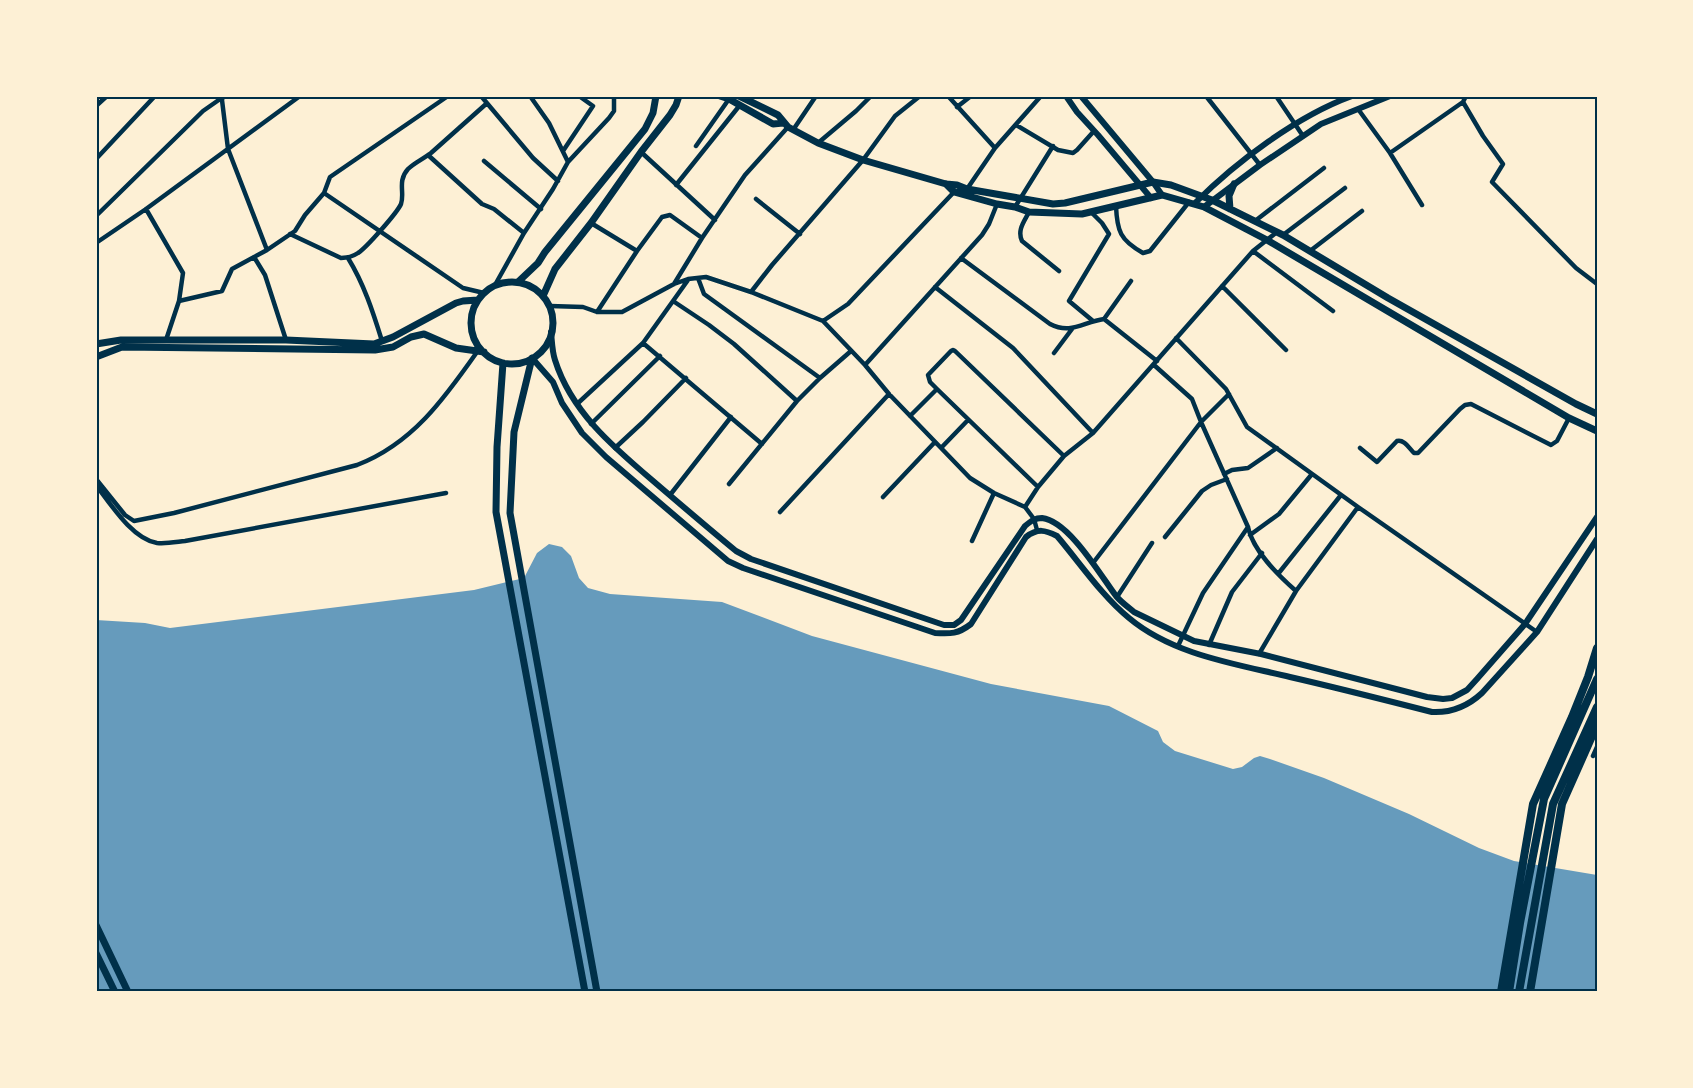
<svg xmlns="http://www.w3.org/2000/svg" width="1693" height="1088" viewBox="0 0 1693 1088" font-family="'Golos Text',sans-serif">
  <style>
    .water { fill: #669bbc }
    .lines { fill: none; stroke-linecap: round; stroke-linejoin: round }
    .minor { stroke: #003049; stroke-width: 4.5 }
    .tertiary { stroke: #003049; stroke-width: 6 }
    .secondary { stroke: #003049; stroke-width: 7 }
    .trunk { stroke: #003049; stroke-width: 8 }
    .neatline { fill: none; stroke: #003049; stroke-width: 2 }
  </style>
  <rect width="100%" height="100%" fill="#fdf0d5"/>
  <path class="water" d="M549 544 562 547 571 556 579 578 588 588 610 594 722 602 812 636 991 684 1109 706 1158 731 1163 742 1175 751 1233 769 1242 767 1254 758 1260 756 1270 759 1324 778 1409 814 1479 848 1514 861 1597 875V992H96V620L145 623 170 628 474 590 524 578 537 553Z"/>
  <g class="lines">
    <path class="minor" d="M223 96 222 100 228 149 267 250
      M481 96 533 158 558 181
      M948 96 995 148
      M1206 96 1260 165
      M1276 96 1303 136
      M1466 96 1463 102 1483 136 1503 164 1492 182 1576 268 1597 284
      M96 106 107 96
      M957 107 971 96
      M1358 109 1390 153 1422 205
      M1016 125 1058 150 1073 153 1077 150 1094 131
      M793 130 816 96
      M818 143 856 111 871 96
      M696 146 729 99
      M563 151 593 106 579 96
      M641 152 715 220
      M1390 153 1463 102
      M428 155 482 204 494 209 524 233
      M96 159 155 96
      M484 161 541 209
      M568 162 609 118 614 111V98
      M676 185 740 105
      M324 193 463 288 484 293
      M756 199 800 234
      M1116 206C1117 231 1120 240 1143 253L1150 251 1189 202
      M1015 207 1053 146
      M146 209 183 273 179 301 166 340
      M1029 212C1024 222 1017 230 1022 241L1059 271
      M1091 212 1102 223 1109 234 1069 301 1093 321
      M96 216 203 111 223 97
      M1255 221 1324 168
      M591 223 637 251
      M290 234 341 258C347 258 352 257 358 253 366 248 397 213 401 204 405 193 397 181 408 169 414 163 423 159 431 153 449 137 468 120 486 104
      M1283 235 1345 188
      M96 243 146 209 300 96
      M1253 251 1333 311
      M1310 251 1362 211
      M254 257 265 275 286 340
      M348 258C364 284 373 312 382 341
      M961 258 1050 324C1071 335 1083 322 1104 319L1131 281
      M698 278 704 294 820 378
      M674 284 702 238 745 175 788 127
      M495 285 524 233 553 189 568 162 549 123 530 96
      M1222 286 1286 350
      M935 287 1013 348 1093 433
      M751 292 772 265 863 160 895 116 920 96
      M179 301 222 291 232 269 267 250 295 231 305 215 324 193 330 177 448 96
      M673 301 709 325 734 344 797 401
      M550 306 583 307 597 312H622L674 284 688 279 706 277 751 292 823 321 865 365 889 394 970 478 994 493 1025 507 1034 519 1037 530
      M597 312 637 251 662 217 670 215 702 238
      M1104 319 1157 361
      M823 321 848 304 954 192 967 189 995 148 1041 96
      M1176 338 1226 389 1247 427 1358 507 1537 632
      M643 343 762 444
      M1054 353 1072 329
      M865 365 982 235 989 224 997 204
      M1154 365 1192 399 1201 422 1248 527C1253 551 1278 575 1296 591
      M577 404 643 343 688 280
      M910 416 937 389
      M591 424 660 356
      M615 448 643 422 686 378
      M941 448 968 420
      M1360 448 1377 462 1397 441C1404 439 1409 448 1414 453H1418L1460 409 1465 405 1471 404 1551 445 1557 441 1569 418
      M1224 474 1232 470 1248 468 1277 448
      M96 479 125 515 134 521 174 513 357 465C412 444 444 399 477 352
      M729 484 797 401 820 378 851 351
      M96 485C110 503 132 539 157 543 166 544 176 542 185 541L446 493
      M1038 487 937 389 930 382 928 375 951 351 953 350 955 351 1064 456
      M670 495 731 417
      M883 497 935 442
      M1025 507 1038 487 1064 456 1093 433 1253 251 1277 232
      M780 512 889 394
      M1250 535 1279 514 1312 474
      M1165 537 1202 491 1211 485 1227 479
      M972 541 994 493
      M1093 563 1201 422 1229 394
      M1278 574 1341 495
      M1117 597 1152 543
      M1209 645 1232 592 1262 553
      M1178 646 1203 593 1248 527
      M1259 654 1296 591 1358 507
      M1593 756 1597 747"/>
    <path class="tertiary" d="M1066 96 1077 112 1098 135 1151 198
      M1081 96 1153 182 1162 195
      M1195 203C1236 162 1297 116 1352 96
      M1204 207 1260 165 1321 124 1390 96
      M551 332C552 341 552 351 555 360 571 411 612 446 652 480 680 504 708 528 736 551L751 559 944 625H954L961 620 1025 526C1031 521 1035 518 1042 518 1069 521 1101 576 1116 596 1121 602 1128 607 1134 612L1194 641 1261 654 1427 697 1443 699 1452 698 1467 690 1477 679 1525 624 1597 517
      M532 358 553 382 562 403 582 433 606 457 728 561 743 568 935 633C951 634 958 634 971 624L1026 537C1038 528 1045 530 1057 536 1080 563 1102 596 1129 618 1173 655 1236 664 1290 677 1338 688 1385 700 1432 712 1452 713 1468 706 1482 693L1537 632 1597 539"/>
    <path class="secondary" d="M720 96 729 99 773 124 783 123
      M739 96 778 115 788 127 818 143 863 160 946 184 957 185 967 189 1053 204 1065 203 1153 182 1171 185 1212 200 1283 235 1388 298 1576 404 1597 414
      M946 184 954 192 997 204 1015 207 1029 212 1082 214 1162 195 1204 207 1267 240 1569 418 1597 431
      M1230 209 1229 196 1234 184
      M518 282 538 263 545 252 645 129 653 113 656 96
      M471 323a41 41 0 1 1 82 0a41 41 0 1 1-82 0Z
      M543 296 555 269 591 223 641 152 670 115 676 105 679 96
      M96 344 121 340H286L374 344 393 337 456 303 463 301 478 300
      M96 357 122 347 375 350 393 347 411 337 424 334 456 348 484 352
      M532 358 514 432 510 513 597 992
      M503 363 497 447 496 512 585 992
      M96 925 128 992
      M96 953 115 992"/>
    <path class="trunk" d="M1501 992 1533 804 1572 717 1588 677 1597 648
      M1509 992 1520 923 1544 799 1597 679
      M1519 992 1553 804 1597 707
      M1530 992 1562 804 1597 725"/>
  </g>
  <rect width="1693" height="1088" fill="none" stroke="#fdf0d5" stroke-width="195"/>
  <rect x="98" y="98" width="1498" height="892" class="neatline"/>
</svg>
